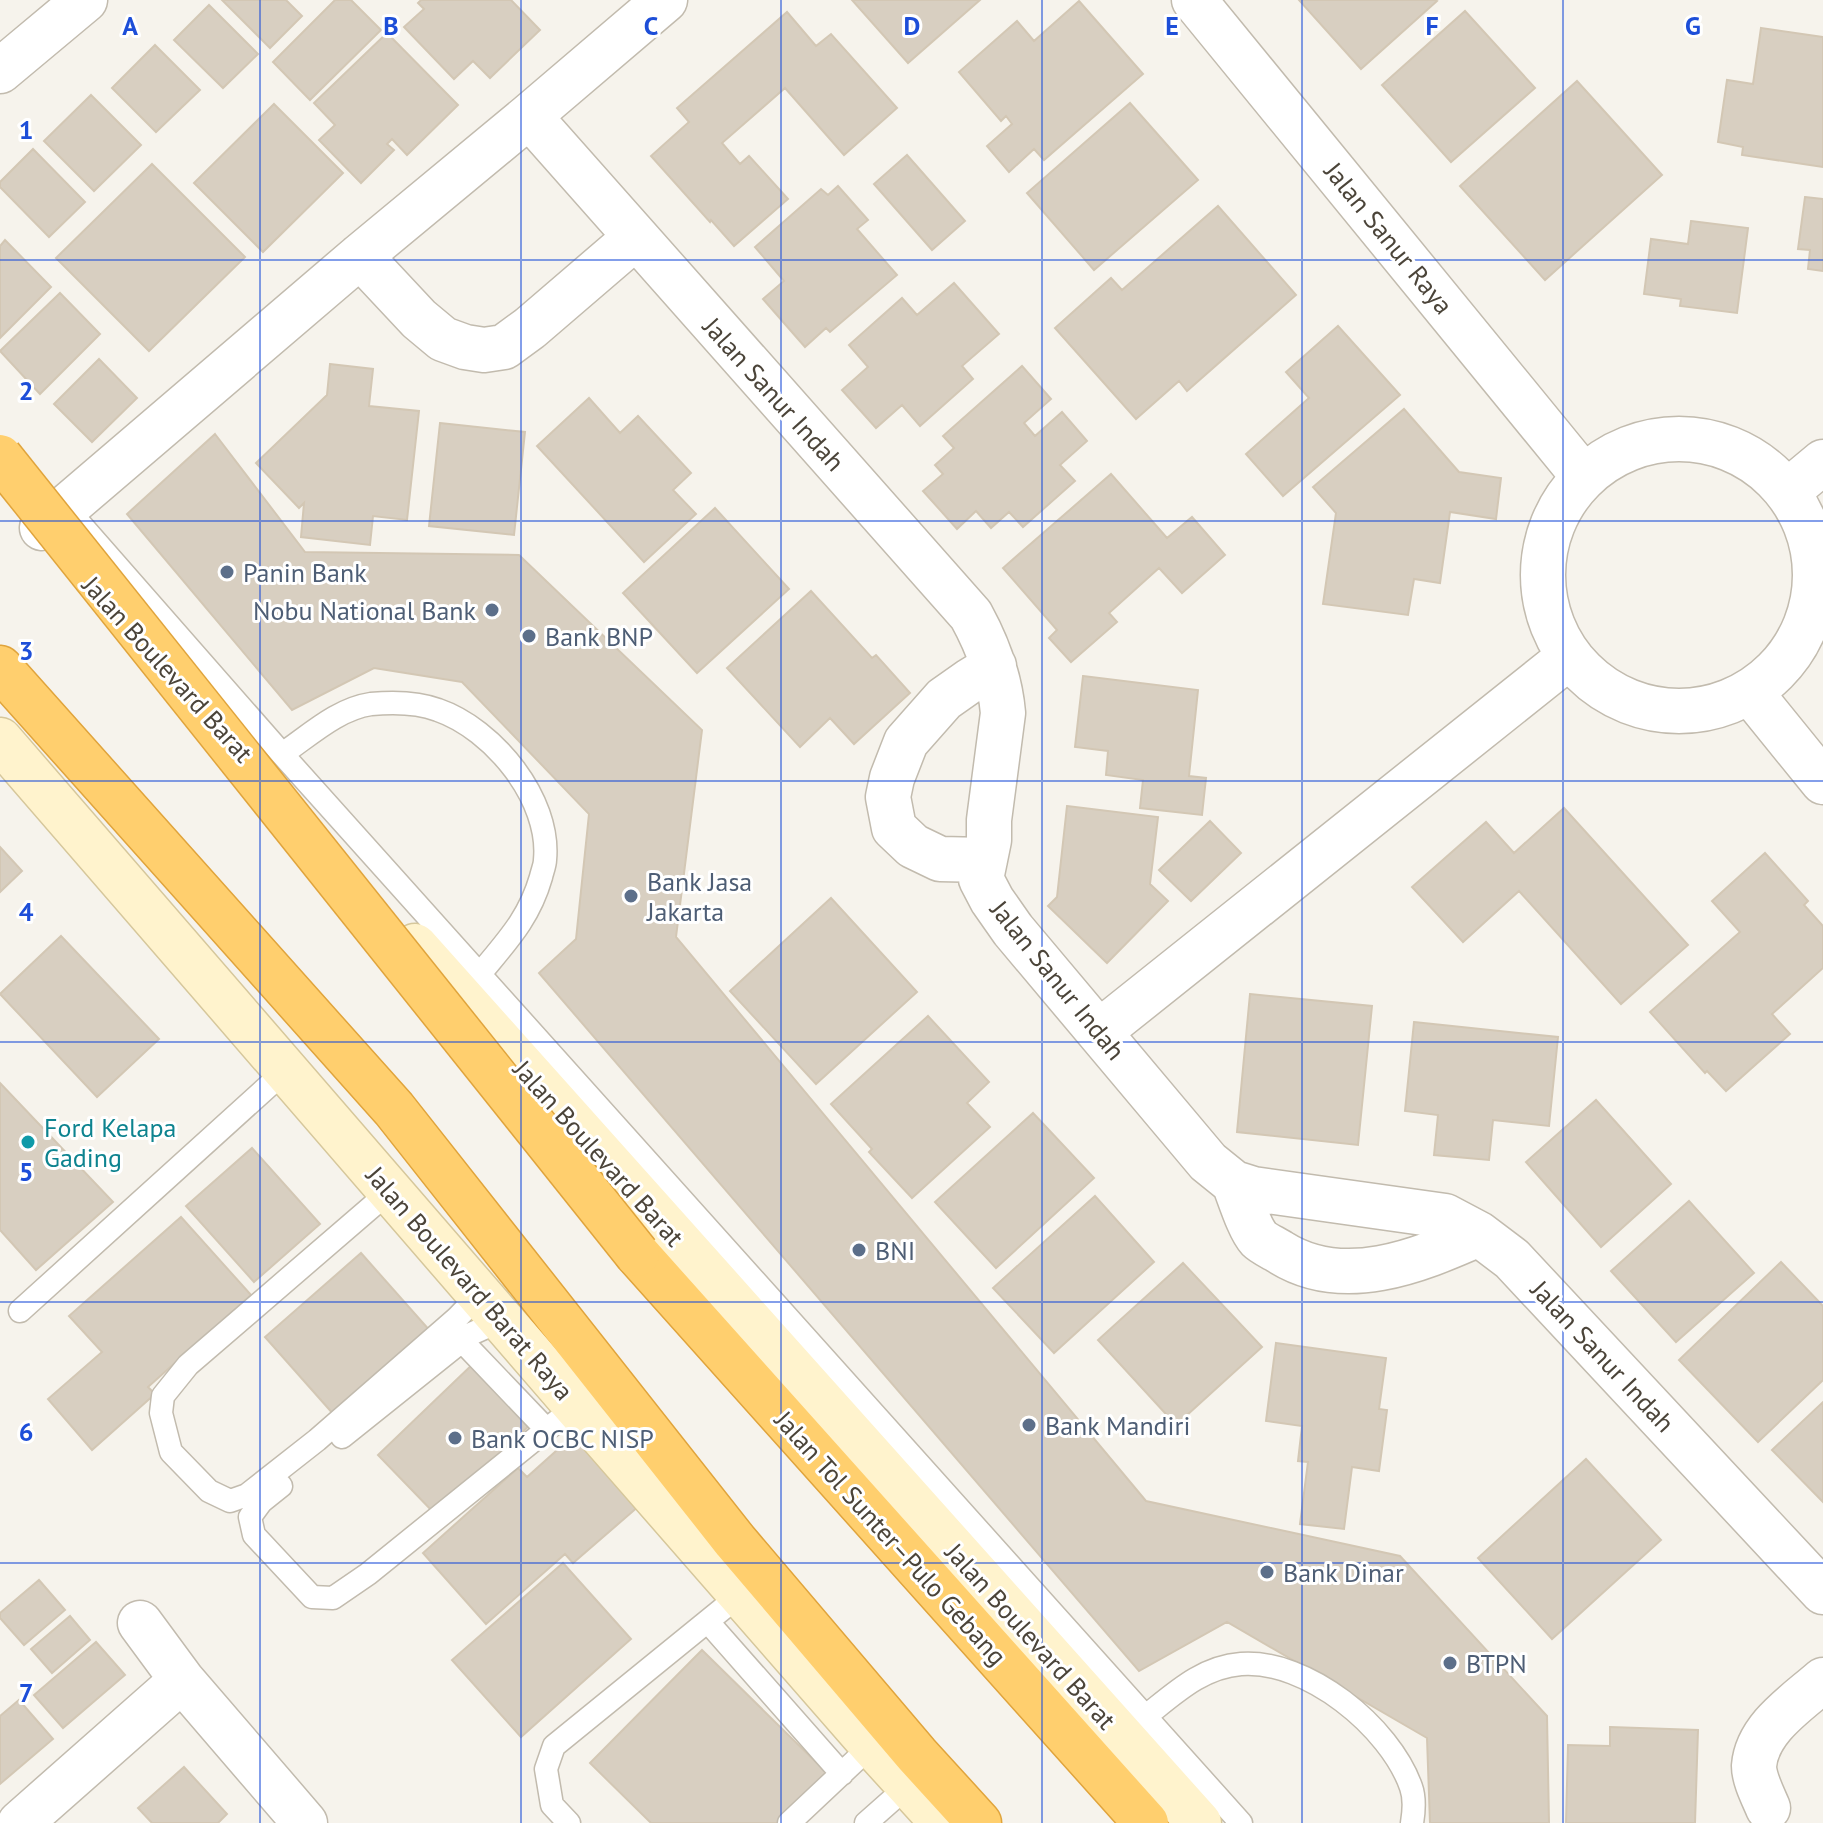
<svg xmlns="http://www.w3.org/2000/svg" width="1823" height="1823" viewBox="0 0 1823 1823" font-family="'PT Sans',sans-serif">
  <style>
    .building { fill: #d8cfc1; stroke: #d3c7b4; stroke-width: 2 }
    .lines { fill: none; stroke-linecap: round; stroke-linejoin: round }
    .service-casing { stroke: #c2bbae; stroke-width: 25 }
    .minor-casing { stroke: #c2bbae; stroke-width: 47 }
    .secondary-casing { stroke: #d6c79b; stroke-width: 47 }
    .motorway-casing { stroke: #e0a43c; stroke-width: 47 }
    .service { stroke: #fff; stroke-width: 22 }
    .minor { stroke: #fff; stroke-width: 44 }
    .secondary { stroke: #fff3cd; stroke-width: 44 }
    .motorway { stroke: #ffcf6e; stroke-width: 44 }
    .motorway-bridge-casing { stroke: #e0a43c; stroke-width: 47; stroke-linecap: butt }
    .motorway-bridge { stroke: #ffcf6e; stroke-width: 44 }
    .grid { fill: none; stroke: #1d4ed8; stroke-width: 2; stroke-opacity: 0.55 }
    .service-dot { fill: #5c6f8a; stroke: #fff; stroke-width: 3 }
    .culture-dot { fill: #0f9aa8; stroke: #fff; stroke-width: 3 }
    .labels { text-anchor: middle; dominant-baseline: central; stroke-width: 6; stroke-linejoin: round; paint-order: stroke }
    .street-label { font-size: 26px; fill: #4b4439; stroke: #fff }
    .service-label { font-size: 26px; fill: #4e5e75; stroke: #fff; text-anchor: start }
    .culture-label { font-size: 26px; fill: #0d838f; stroke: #fff; text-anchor: start }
    .grid-label { font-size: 26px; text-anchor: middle; font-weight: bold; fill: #1d4ed8; stroke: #fff; stroke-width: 6; stroke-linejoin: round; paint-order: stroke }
  </style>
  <rect width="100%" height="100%" fill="#f6f3ec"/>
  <path class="building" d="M222 0H286L302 16 270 48Z
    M335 0H351L381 30 310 100 273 62Z
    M421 0H511L540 30 490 78 473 61 454 79 404 27 424 9 418 3Z
    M852 0H980L908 63Z
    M1299 0H1435L1437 1 1361 69Z
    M1079 1 1143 74 1044 160 1034 149 1009 172 987 146 1012 124 1006 116 1001 121 959 72 1017 21 1034 41Z
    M209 5 258 54 223 88 174 40Z
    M1465 11 1535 88 1451 162 1382 85Z
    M787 12 816 46 831 34 897 108 844 155 785 88 722 143 740 164 749 156 788 199 734 246 711 220 710 222 651 156 689 122 677 108Z
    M1761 28 1823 37V167L1742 155 1743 147 1718 142 1727 80 1753 84Z
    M387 33 458 105 407 155 392 139 387 144 394 150 361 183 319 140 335 125 314 103Z
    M155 45 200 90 156 132 112 88Z
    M1577 81 1662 175 1545 280 1460 186Z
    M91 95 141 145 94 191 44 141Z
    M1130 103 1198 180 1094 270 1027 193Z
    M274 104 343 173 263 252 194 183Z
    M33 149 85 202 49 237 0 187V182Z
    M907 155 965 221 932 250 874 184Z
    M152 164 245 257 149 351 56 258Z
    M838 186 868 220 857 229 897 275 830 332 826 328 805 347 763 299 784 281 755 247 821 189 828 195Z
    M1805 197 1823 199V271L1808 269 1810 250 1798 249Z
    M1218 206 1296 295 1187 391 1179 381 1136 419 1055 328 1111 278 1122 290Z
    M1691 221 1748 228 1737 313 1680 306 1681 299 1644 294 1651 239 1688 244Z
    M5 240 51 287 0 338V246Z
    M954 283 999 334 962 366 973 379 920 426 902 405 876 428 842 390 868 367 849 345 902 298 917 315Z
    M60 293 100 334 40 394 0 351Z
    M1338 326 1400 395 1283 496 1246 454 1309 398 1286 372Z
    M99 359 137 398 92 442 54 404Z
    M330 364 373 369 369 406 419 411 407 520 373 516 370 545 301 537 304 503 299 508 256 463 327 395Z
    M1022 366 1051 399 1024 423 1035 436 1062 412 1087 441 1060 465 1075 481 1023 527 1009 512 991 528 976 511 957 529 923 491 943 474 935 465 954 448 943 436Z
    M589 398 620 433 638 416 691 473 673 490 696 514 644 562 537 446Z
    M1404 409 1459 472 1501 478 1496 519 1450 512 1440 583 1414 579 1408 615 1323 604 1336 513 1313 487Z
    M440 423 525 432 514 535 429 526Z
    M215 434 305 552 519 555 702 730 676 937 1146 1501 1400 1556 1547 1716 1549 1823H1430L1427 1738 1227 1622 1139 1671 539 973 576 939 589 814 462 682 374 668 292 710 127 514Z
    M1111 474 1167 538 1192 517 1225 555 1182 593 1159 568 1109 613 1117 622 1071 662 1049 638 1057 630 1003 568Z
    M715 508 789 589 697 673 623 593Z
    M811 591 872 658 876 655 910 693 854 744 830 718 800 747 727 668Z
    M1083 676 1198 690 1189 776 1206 778 1202 815 1140 808 1143 780 1106 775 1108 751 1075 747Z
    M1067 806 1158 817 1150 884 1168 901 1107 963 1048 906 1057 897Z
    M1564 808 1688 945 1621 1004 1519 891 1463 942 1412 887 1486 822 1514 853Z
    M1210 821 1241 853 1191 901 1159 870Z
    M0 847 22 871 0 892Z
    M1765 853 1808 901 1804 905 1823 926V968L1772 1014 1790 1034 1726 1091 1707 1071 1705 1073 1650 1012 1740 932 1712 901Z
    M831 898 917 992 816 1084 730 991Z
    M61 936 159 1039 97 1097 0 994Z
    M1250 994 1372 1006 1358 1145 1237 1132Z
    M928 1016 989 1082 967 1103 990 1127 912 1198 869 1152 872 1149 831 1104Z
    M1414 1022 1558 1037 1549 1126 1493 1120 1489 1160 1434 1155 1438 1115 1405 1111Z
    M0 1083 113 1202 36 1270 0 1230Z
    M1596 1100 1671 1184 1601 1247 1526 1162Z
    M1033 1113 1094 1178 996 1268 935 1202Z
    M252 1148 320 1224 254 1282 186 1206Z
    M1095 1196 1154 1262 1054 1353 993 1288Z
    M1689 1201 1754 1273 1676 1342 1611 1271Z
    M181 1217 251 1295 148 1387 155 1394 92 1450 48 1399 102 1352 69 1316Z
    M361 1253 431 1332 335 1416 265 1337Z
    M1781 1262 1823 1306V1380L1758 1442 1679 1360Z
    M1183 1263 1262 1347 1176 1425 1098 1340Z
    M1276 1343 1386 1358 1379 1409 1387 1410 1379 1471 1352 1467 1344 1529 1300 1524 1308 1462 1298 1461 1302 1426 1266 1421Z
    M475 1362 533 1422 436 1515 378 1455Z
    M1823 1402V1502L1772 1450Z
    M575 1434 639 1506 573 1563 565 1554 486 1624 423 1553 518 1468 527 1477Z
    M1586 1459 1661 1540 1552 1639 1478 1558Z
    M563 1563 631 1639 521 1737 452 1660Z
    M39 1580 65 1610 24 1645 0 1618V1613Z
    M70 1616 90 1640 52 1673 31 1649Z
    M96 1642 125 1675 63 1728 34 1695Z
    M702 1650 829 1775 781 1823H651L590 1763Z
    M19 1700 53 1739 0 1784V1716Z
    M1610 1727 1698 1730 1695 1823H1566L1568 1745 1610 1746Z
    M184 1767 227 1814 218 1823H152L138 1808Z"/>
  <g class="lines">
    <g class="service-casing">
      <path id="service" d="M75 518 282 754 1241 1823
        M282 754C309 736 337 709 371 704 393 702 417 702 438 710 493 729 551 799 545 860 545 865 542 872 541 877 529 919 506 942 479 975
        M390 1191 188 1365 163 1396 161 1413 171 1452 209 1491 230 1501 247 1495 317 1440 457 1318 480 1294
        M20 1311 285 1071
        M462 1341 547 1430
        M342 1437 462 1341 473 1333 502 1320
        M281 1486 261 1502 250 1517 254 1535 312 1597 333 1598 368 1574 576 1406
        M708 1622 842 1774
        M1146 1716C1175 1693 1202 1667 1241 1664 1307 1659 1390 1727 1411 1787 1415 1798 1414 1811 1412 1823
        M569 1823 552 1805 546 1769 554 1746 741 1594
        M789 1823 872 1745
        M866 1823 909 1785"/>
    </g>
    <g class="minor-casing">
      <path id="minor" d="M1194 0 1584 477
        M0 71 85 0
        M529 116 971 615C988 646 1000 678 1003 713L989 820V840L981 879 992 900 1013 930 1208 1162 1234 1183 1253 1189 1445 1216 1479 1234 1512 1259 1823 1592
        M360 256 419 319 443 339 465 347 484 350 504 347 530 328 636 237
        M1543 575a136 136 0 1 1 272 0a136 136 0 1 1-272 0Z
        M1787 492 1823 462
        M42 528 360 256 529 116 665 0
        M1750 692 1823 782
        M985 860 940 859 913 846 894 828 888 797 892 778 906 742 944 699 971 680 994 666
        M1099 1032 1569 657
        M1234 1183C1240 1198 1249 1228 1259 1239 1264 1244 1274 1248 1280 1252 1343 1292 1418 1261 1479 1234
        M140 1623 182 1680 305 1823
        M1768 1808C1763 1796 1754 1779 1754 1766 1757 1728 1797 1703 1823 1680
        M20 1823 182 1680"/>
    </g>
    <g class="secondary-casing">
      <path id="secondary" d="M0 740 576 1406 872 1745 943 1823
        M415 946 1199 1823"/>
    </g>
    <g class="motorway-casing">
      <path id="motorway" d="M0 668 394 1109 735 1541 917 1755 979 1823
        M637 1254 1146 1823"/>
    </g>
    <use href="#service" class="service"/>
    <use href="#minor" class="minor"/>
    <use href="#secondary" class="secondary"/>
    <use href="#motorway" class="motorway"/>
    <g class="motorway-bridge-casing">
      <path id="motorway-bridge" d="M0 457 637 1254"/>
    </g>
    <use href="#motorway-bridge" class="motorway-bridge"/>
  </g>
  <path class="grid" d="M260 0V1823M521 0V1823M781 0V1823M1042 0V1823M1302 0V1823M1563 0V1823M0 260H1823M0 521H1823M0 781H1823M0 1042H1823M0 1302H1823M0 1563H1823"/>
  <g class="service-dot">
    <circle cx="227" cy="572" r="8"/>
    <circle cx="492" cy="610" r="8"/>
    <circle cx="529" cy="636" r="8"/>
    <circle cx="631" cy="896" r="8"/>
    <circle cx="859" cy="1250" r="8"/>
    <circle cx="1029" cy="1425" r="8"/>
    <circle cx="455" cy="1438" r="8"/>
    <circle cx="1267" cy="1572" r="8"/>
    <circle cx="1450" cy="1663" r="8"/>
  </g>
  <circle class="culture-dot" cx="28" cy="1142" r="8"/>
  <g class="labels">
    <g class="street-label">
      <text transform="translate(1389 238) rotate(51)">Jalan Sanur Raya</text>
      <text transform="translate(774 394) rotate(48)">Jalan Sanur Indah</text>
      <text transform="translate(168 669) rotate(48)">Jalan Boulevard Barat</text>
      <text transform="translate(1058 980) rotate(51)">Jalan Sanur Indah</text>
      <text transform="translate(599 1153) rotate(48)">Jalan Boulevard Barat</text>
      <text transform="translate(470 1283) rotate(49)">Jalan Boulevard Barat Raya</text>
      <text transform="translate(1603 1356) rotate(47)">Jalan Sanur Indah</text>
      <text transform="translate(891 1538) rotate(48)">Jalan Tol Sunter–Pulo Gebang</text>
      <text transform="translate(1031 1636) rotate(48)">Jalan Boulevard Barat</text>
    </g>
    <g class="service-label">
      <text x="243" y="572">Panin Bank</text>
      <text x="476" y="610" text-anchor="end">Nobu National Bank</text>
      <text x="545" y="636">Bank BNP</text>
      <text x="647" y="881">Bank Jasa<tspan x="647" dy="30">Jakarta</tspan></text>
      <text x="875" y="1250">BNI</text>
      <text x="1045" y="1425">Bank Mandiri</text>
      <text x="471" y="1438">Bank OCBC NISP</text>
      <text x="1283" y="1572">Bank Dinar</text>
      <text x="1466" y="1663">BTPN</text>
    </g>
    <g class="culture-label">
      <text x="44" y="1127">Ford Kelapa<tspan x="44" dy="30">Gading</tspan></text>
    </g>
  </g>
  <g class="grid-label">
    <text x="130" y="35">A</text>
    <text x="391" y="35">B</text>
    <text x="651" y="35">C</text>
    <text x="912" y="35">D</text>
    <text x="1172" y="35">E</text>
    <text x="1432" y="35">F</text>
    <text x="1693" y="35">G</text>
    <text x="26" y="139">1</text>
    <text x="26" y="400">2</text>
    <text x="26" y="660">3</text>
    <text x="26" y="921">4</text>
    <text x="26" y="1181">5</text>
    <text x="26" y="1441">6</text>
    <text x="26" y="1702">7</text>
  </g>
</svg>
